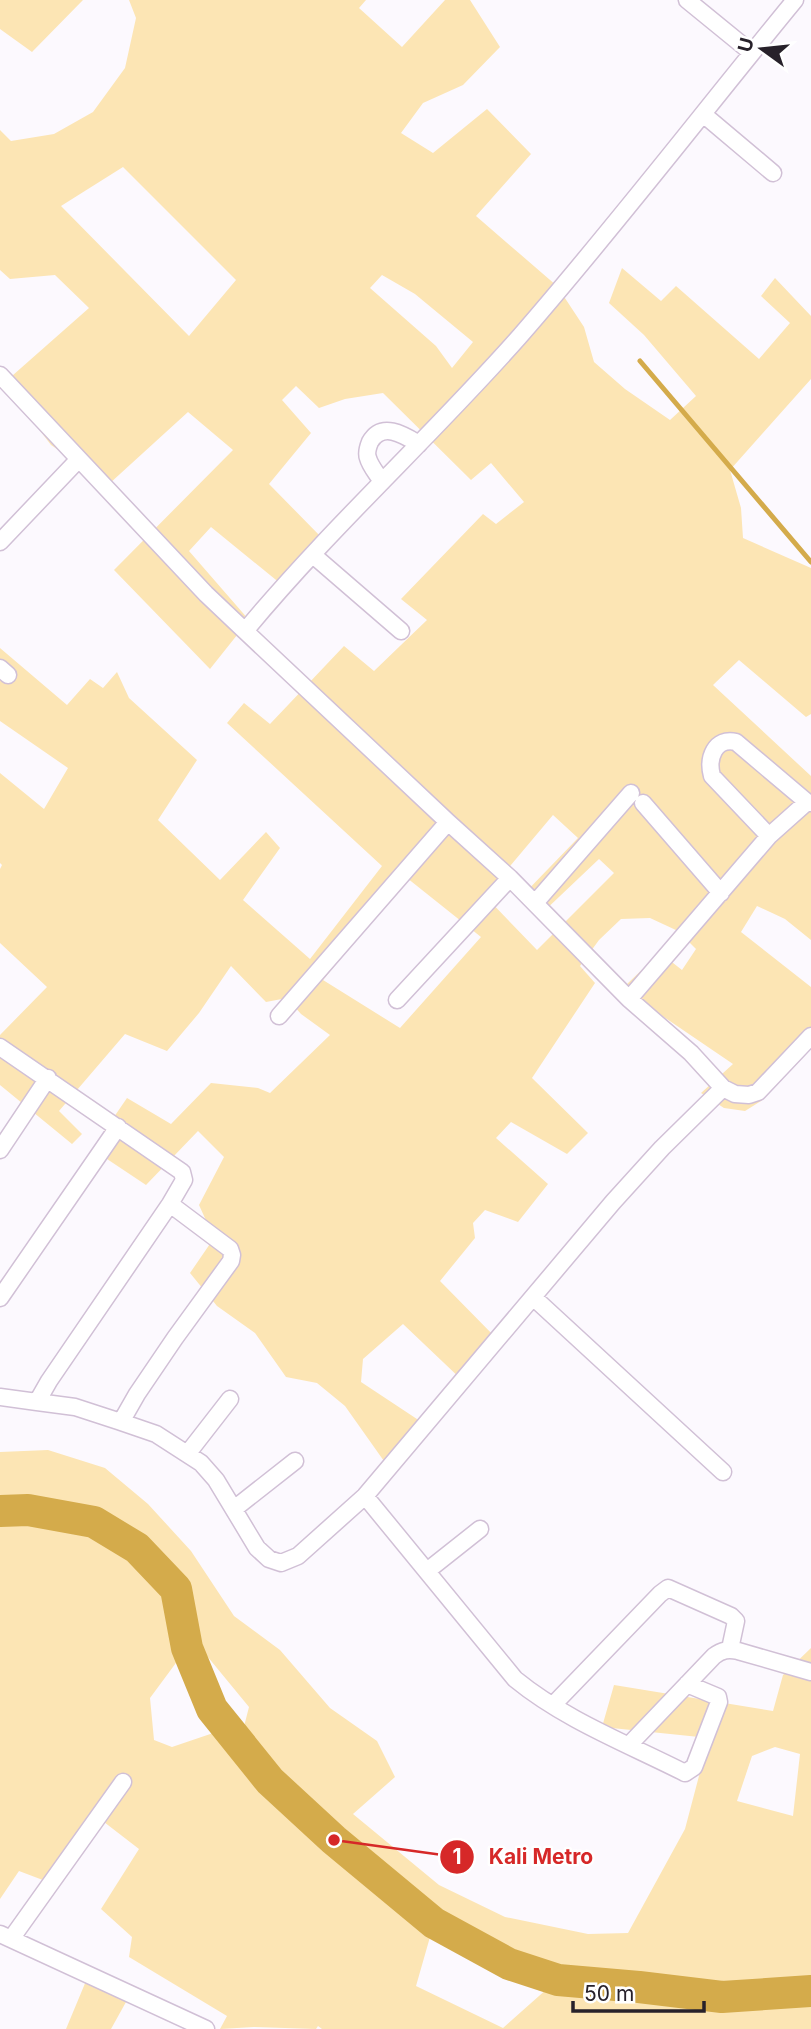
<svg xmlns="http://www.w3.org/2000/svg" width="811" height="2029" viewBox="0 0 811 2029" font-family="Inter,sans-serif">
  <style>
    .green { fill: #fce5b4; fill-rule: evenodd }
    .lines { fill: none; stroke-linecap: round; stroke-linejoin: round }
    .stream { stroke: #d4ab4b; stroke-width: 5 }
    .river { stroke: #d4ab4b; stroke-width: 32 }
    .street-casing { stroke: #d1c0d6; stroke-width: 19 }
    .street { stroke: #fff; stroke-width: 16 }
    .leader { fill: none; stroke: #d62828; stroke-width: 2.5 }
    .callout-dot { fill: #d62828; stroke: #fff; stroke-width: 2.5 }
    .mark-label { font-size: 21px; text-anchor: middle; font-weight: bold; fill: #fff }
    .callout-label { font-size: 21px; text-anchor: middle; font-weight: bold; fill: #d62828; stroke: #fff; stroke-width: 5; stroke-linejoin: round; paint-order: stroke }
  </style>
  <rect width="100%" height="100%" fill="#fcf9fe"/>
  <path class="green" d="M0 0H83L32 52 0 29Z
    M129 0H366L359 8 402 47 445 0H470L500 47 463 85 423 103 401 133 433 153 487 109 531 154 476 216 557 286 584 327 594 362 625 389 670 420 696 396 644 335 609 303 622 268 661 301 676 286 759 359 790 323 761 296 775 278 811 316V379L730 470 741 508 743 538 811 568V714L806 717 739 660 713 685 811 776V940L785 919 757 906 741 932 811 987V1049L761 1101 745 1111 724 1108 701 1093 733 1064 658 1013 626 985 649 963 668 959 682 970 696 949 678 931 650 918 621 919 599 940 580 966 595 983 532 1078 588 1133 567 1154 511 1122 496 1138 548 1184 518 1222 485 1210 473 1223 475 1238 440 1281 500 1342 464 1382 403 1324 363 1359 361 1382 426 1425 391 1471 345 1406 317 1383 286 1377 255 1333 217 1306 190 1273 214 1238 199 1205 224 1157 198 1131 146 1185 92 1149 127 1098 171 1124 211 1083 258 1088 270 1093 330 1035 301 1014 287 998 266 1002 231 966 199 1013 167 1051 125 1034 59 1111 82 1134 72 1144 0 1085V1035L47 987 0 943V869L2 865 0 863V773L44 809 68 768 0 721V648L67 705 90 679 103 688 117 672 129 698 197 760 158 820 220 880 266 832 280 848 243 900 310 959 382 866 227 723 244 703 270 724 344 646 374 671 427 620 401 599 483 514 496 524 524 502 491 463 471 480 383 393 345 399 319 408 296 386 282 400 311 433 269 484 323 539 281 584 211 527 189 551 249 620 210 669 114 570 233 450 188 412 109 484 51 445 4 383 89 308 55 275 10 279 0 270V130L11 141 54 134 93 112 125 68 136 18ZM123 167 236 280 189 336 61 206ZM382 275 415 294 473 342 452 368 436 346 370 288ZM553 815 578 838 520 898 540 915 599 859 614 873 537 950 485 896ZM407 878 481 937 400 1028 323 980Z
    M48 1450 105 1468 148 1504 191 1551 234 1616 280 1650 330 1708 377 1741 395 1777 353 1814 439 1885 505 1917 588 1934 628 1933 685 1829 709 1738 602 1727 614 1685 773 1711 783 1675 811 1648V2029H322L318 2026 316 2029 254 2027 220 2029 227 2016 129 1957 132 1937 101 1909 139 1849 104 1822 56 1885 19 1871 0 1899V1452ZM99 1524 121 1528 137 1548 99 1525ZM184 1628 249 1707 240 1742 228 1728 172 1747 154 1740 150 1698 187 1648ZM775 1747 800 1754 793 1816 737 1801 752 1756ZM434 1923 509 1964 557 1980 503 2028 416 1986Z
    M86 1981 126 2002 111 2029H66Z"/>
  <g class="lines">
    <path class="stream" d="M640 361 811 562"/>
    <path class="river" d="M0 1511 28 1510 94 1522 137 1548 176 1589 187 1648 212 1709 270 1781 334 1840 434 1923 509 1964 558 1980 639 1987 722 1997 811 1991"/>
    <g class="street-casing">
      <path id="street" d="M687 0 752 53
        M703 114 773 173
        M0 375 206 594 245 631C331 527 431 437 520 336 615 227 703 112 795 0
        M382 482C378 475 370 466 368 458 366 453 368 447 370 442 382 421 404 435 419 444
        M0 542 79 459
        M313 555 401 631
        M245 631 448 822 510 878 629 999 691 1053 723 1088 735 1094 749 1095 758 1092 811 1036
        M0 668 8 675
        M643 803 721 893
        M769 836 807 802 811 803
        M535 903 631 793
        M629 999 769 836 712 776C707 758 715 737 736 742L807 802
        M397 1000 510 878
        M279 1016 448 822
        M0 1047 182 1172 184 1180 170 1204 49 1381 37 1402 0 1397
        M0 1150 48 1078
        M170 1204 230 1249 232 1255 231 1261 175 1338 137 1394 121 1422 156 1434 201 1463 216 1480 257 1548 269 1559 281 1563 298 1556 365 1496 613 1202 662 1148 723 1088
        M533 1297 723 1472
        M0 1298 118 1127
        M37 1402 75 1407 121 1422
        M188 1453 230 1399
        M365 1496 515 1679C565 1720 628 1744 685 1773L694 1767 719 1702 718 1697 687 1684
        M234 1509 295 1461
        M427 1571 480 1529
        M553 1705 660 1594 668 1588 731 1616 736 1621 730 1649
        M629 1745 714 1656C722 1650 728 1649 738 1651L811 1672
        M0 1934 206 2029
        M11 1939 123 1782"/>
    </g>
    <use href="#street" class="street"/>
  </g>
  <path class="leader" d="M334 1840L457 1857"/>
  <g class="callout-dot">
    <circle cx="334" cy="1840" r="7"/>
    <circle cx="457" cy="1857" r="18"/>
  </g>
  <g class="mark-label">
    <text x="457" y="1864">1</text>
  </g>
  <g class="callout-label">
    <text x="541" y="1864">Kali Metro</text>
  </g>
  <g transform="translate(762 49) rotate(285)" stroke="#ffffff" stroke-width="5" paint-order="stroke">
  <path d="M0-5L12 26L0 18L-12 26Z" fill="#27212a"/>
  <text y="-10" font-size="19" font-weight="bold" text-anchor="middle" fill="#27212a">U</text>
  </g>
  <path d="M573 2001v10h131v-10" fill="none" stroke="#27212a" stroke-width="3.5"/>
  <text x="584" y="2001" font-size="21" fill="#27212a" stroke="#ffffff" stroke-width="5" paint-order="stroke">50 m</text>
</svg>
